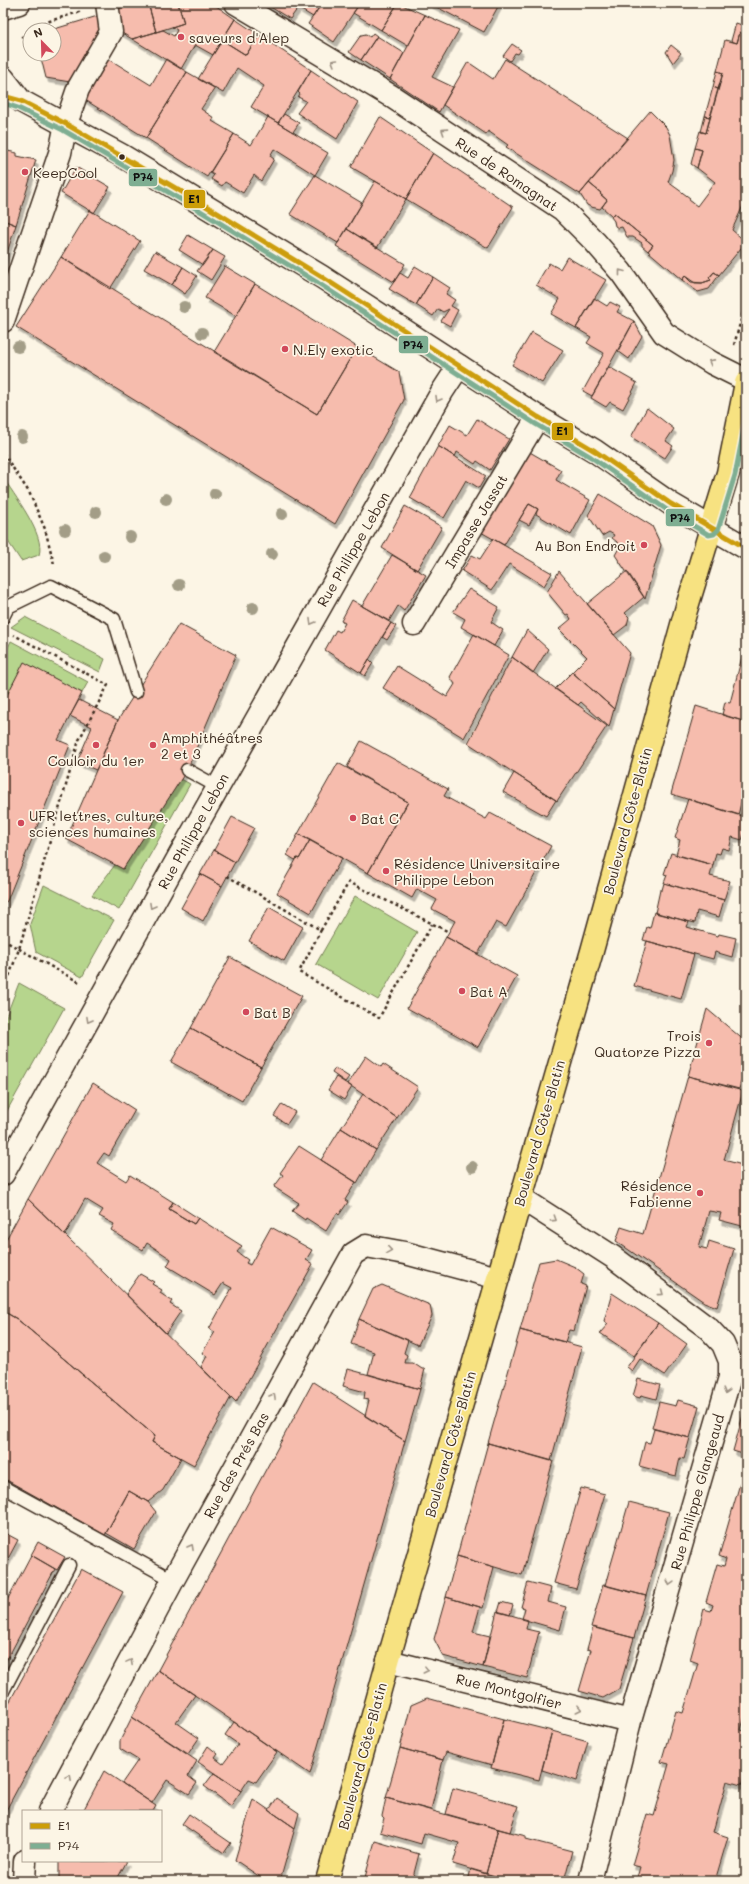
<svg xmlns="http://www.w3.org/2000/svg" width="749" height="1884" viewBox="0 0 749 1884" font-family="Mali,sans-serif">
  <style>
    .green { fill: #b6d58d; stroke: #788056 }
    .building { fill: #f6bcad; stroke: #3b2a1e; filter: url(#shadow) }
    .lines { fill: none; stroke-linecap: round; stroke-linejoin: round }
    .service-casing { stroke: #3b2a1e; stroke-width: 15 }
    .minor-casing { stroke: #3b2a1e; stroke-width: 25 }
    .secondary-casing { stroke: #3b2a1e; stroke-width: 25 }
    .primary-casing { stroke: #3b2a1e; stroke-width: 25 }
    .path { stroke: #3b2a1e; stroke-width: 2.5; stroke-dasharray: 3 3; stroke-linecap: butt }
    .service { stroke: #fcf5e5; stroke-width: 12 }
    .minor { stroke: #fcf5e5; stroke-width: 22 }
    .secondary { stroke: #fcf5e5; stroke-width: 22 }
    .primary { stroke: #f7e281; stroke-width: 22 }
    .bus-1-casing { stroke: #fcf5e5; stroke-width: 8 }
    .bus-2-casing { stroke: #fcf5e5; stroke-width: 8 }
    .bus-1 { stroke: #cc9d08; stroke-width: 5 }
    .bus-2 { stroke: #7eae92; stroke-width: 5 }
    .tree { fill: #a39d87 }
    .oneway { stroke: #9c9082 }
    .poi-dot { fill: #d1495b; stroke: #fcf5e5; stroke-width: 1.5 }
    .bus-dot { fill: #3b2a1e; stroke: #fcf5e5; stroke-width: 1.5 }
    .labels { text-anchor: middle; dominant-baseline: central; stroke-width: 3.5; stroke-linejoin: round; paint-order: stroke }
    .poi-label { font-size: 14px; fill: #3b2a1e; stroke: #fcf5e5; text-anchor: start }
    .street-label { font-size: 14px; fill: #3b2a1e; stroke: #fcf5e5 }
    .line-badge { stroke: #fcf5e5; stroke-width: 1.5 }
    .pale-badge-label { font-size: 11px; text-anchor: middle; font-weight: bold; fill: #111 }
  </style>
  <defs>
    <filter id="shadow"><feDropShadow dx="2.5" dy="4.5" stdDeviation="0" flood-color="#0004"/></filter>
  </defs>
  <rect width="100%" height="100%" fill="#fcf5e5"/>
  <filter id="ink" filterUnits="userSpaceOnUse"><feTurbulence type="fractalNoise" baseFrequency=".025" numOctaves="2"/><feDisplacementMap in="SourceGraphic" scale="8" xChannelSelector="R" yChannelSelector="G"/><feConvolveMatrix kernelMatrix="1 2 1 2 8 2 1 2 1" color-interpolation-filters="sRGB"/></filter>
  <g filter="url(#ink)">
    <path class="green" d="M3 477C13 494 46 535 39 555L21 561 3 534Z
      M25 617 105 659 100 672 11 627Z
      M11 641 88 682 82 693 24 663 3 703V658Z
      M181 779 190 784 119 910 92 895 115 865 123 869Z
      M44 885 114 920 82 977 36 952 30 924Z
      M355 896 417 932 378 1000 316 964Z
      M19 983 64 1008 3 1118V1024Z"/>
    <path class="building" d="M139 3H148L156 32 132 39 117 30 114 10Z
      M148 3H178L184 23 156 32Z
      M178 3H212L235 19 213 55 195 45 181 69 132 39 163 30 174 36 177 30 172 27 184 23Z
      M264 3H322L313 17 298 8 290 19Z
      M322 3H360L334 42 308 24Z
      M360 3H398L381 30 353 13Z
      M398 3 425 15 408 46 381 30Z
      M429 3H500L484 32Z
      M737 3H746V10Z
      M746 12V199L732 230 746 242 719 275 714 272 709 278 711 280 702 283H695L685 276 682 280 648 251 653 245 614 213 612 216 602 207 607 200 600 194 601 193 589 183 650 111 666 127 670 135 674 160 672 171 668 182 690 198 689 200 697 206 715 182 697 168 702 150 695 148 700 131 706 133 723 73 717 71 725 40 737 43Z
      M101 15 102 34 76 83 46 78 40 54H54V30H51Z
      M425 15 459 30 432 77 453 87 439 112 390 79Z
      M235 19 259 35 246 55 222 40Z
      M736 23 742 25 737 43 731 41Z
      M373 33 377 36 361 60 349 52 361 35 366 34 370 37Z
      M259 35 311 70 278 123 251 107 264 86 237 68 223 93 198 79 222 40 246 55Z
      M377 36 404 53 390 79 361 60Z
      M512 44 521 50 518 54 515 53 510 61 503 56Z
      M671 45 681 53 673 63 666 52Z
      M104 56 151 85 166 59 187 72 146 138 82 98Z
      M505 59 628 138 580 194 506 147 508 145 488 131 486 134 443 105 468 62 493 79Z
      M311 70 358 102 337 139 297 113 306 101 298 97 300 94 298 92Z
      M717 71 723 73 718 89 713 87Z
      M187 72 215 88 201 109 214 118 212 121 234 134 207 177 146 138Z
      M713 87 718 89 710 117 705 116Z
      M284 114 299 123 293 132 278 123Z
      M705 116 710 117 706 133 701 132Z
      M268 117 328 153 315 175 274 149 270 156 274 159 261 181 254 175 243 193 225 182 222 186 211 179 214 175 210 173 234 134 251 145Z
      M380 117 433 153 406 199 351 167Z
      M695 148 702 150 697 168 691 164Z
      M3 150 17 153V156L36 160 16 225 3 220Z
      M433 153 513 207 488 248 406 199Z
      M76 167 110 187 94 213 61 193Z
      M315 175 362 203 338 243 290 214Z
      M375 181 406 199 377 248 347 229Z
      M589 183 601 193 600 194 607 200 600 209 591 207 587 205 580 194Z
      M90 210 140 241 110 289 61 257Z
      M614 213 653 245 648 251 642 246V243L633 237H627L622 227 618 228 615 226 614 221 611 217Z
      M3 220 16 225 3 265Z
      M347 229 405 264 394 282 336 246Z
      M188 235 213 250 203 265 179 250Z
      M213 250 225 257 211 280 197 271Z
      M155 251 183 267 172 285 144 269Z
      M61 257 317 414 357 347 399 372 404 400 335 524 16 327Z
      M567 257 606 280 576 328 551 314 560 299 536 285 549 263 560 269Z
      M225 266 255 284 236 316 205 298Z
      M415 266 433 277 416 305 389 289 400 273 408 278Z
      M183 267 197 276 185 294 172 285Z
      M714 272 719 275 709 289 698 292 682 280 685 276 691 282 702 283 711 280 709 278Z
      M433 277 450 288 446 294 455 300 451 306 458 310 450 326 441 321 449 309 443 312 438 309 433 316 416 305Z
      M255 284 357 347 317 414 214 352Z
      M594 298 607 306 610 302 620 307 617 312 634 321 592 396 583 391 604 353 587 343 591 337 576 328Z
      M634 321 642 336 629 359 618 351Z
      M532 332 563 350 542 383 512 365Z
      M609 367 637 383 623 409 610 402 606 407 591 398Z
      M647 408 674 429 666 441 673 446 665 458 631 437Z
      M477 419 509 439 490 470 477 461 475 464 457 452 455 457 438 446 450 425 467 435Z
      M438 446 486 476 479 488 466 480 444 518 410 498Z
      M528 451 561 470 556 480 590 500 571 535 536 514 538 509 529 504 504 545 479 531Z
      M600 494 652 526 661 545 645 599 615 555 619 548 617 542 612 538 614 535 609 532 602 536 588 515Z
      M529 504 538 509 529 525 519 520Z
      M405 506 442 527 417 570 382 548Z
      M493 539 552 573 544 586 509 564 492 590 462 571 472 555 480 559Z
      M392 555 426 575 404 611 398 606 389 621 362 606Z
      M559 571 630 653 614 709 572 672 587 657 559 629 571 619 568 614 566 615 547 592Z
      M627 571 644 597 625 613 629 617 627 625 614 635 587 604Z
      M469 589 499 607 491 622 503 630 494 646 461 627 465 619 453 612Z
      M352 600 391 623 361 673 325 650 336 630 340 632 345 623 341 621Z
      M391 623 396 626 387 640 382 637Z
      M179 624 236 655 187 770 123 869 66 839 118 720Z
      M527 630 548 649 533 673 512 657Z
      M474 634 509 655 464 738 383 688 397 666 447 697 455 684 450 677Z
      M746 641V722L722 715 725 702 730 703Z
      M512 657 607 726 557 801 468 743Z
      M369 659 373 663 365 676 361 673Z
      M24 662 82 693 58 740 70 745 7 901 3 904V703Z
      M572 672 614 709 609 727 581 702 578 705 555 689Z
      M79 700 118 720 96 770 77 762 92 727 70 716Z
      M696 706 746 722V783L738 815 671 794Z
      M361 741 448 789 444 796 486 819 490 813 551 846 506 927 496 922 478 954 446 937 455 921 432 909 437 900 417 889 412 898 368 873 408 802 347 767Z
      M338 763 408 802 368 873 298 834Z
      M514 773 556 800 546 816 503 792Z
      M688 799 746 817V827L742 840 732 837 729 850 722 848 720 854 716 853 713 865 676 855 680 840 675 838Z
      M232 817 254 828 235 862 214 850Z
      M298 834 310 840 299 859 297 858 295 860 287 855Z
      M310 840 342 858 311 913 277 893 297 858 299 859Z
      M214 850 235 862 222 886 200 874Z
      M671 853 713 865 710 876 730 881 724 900 664 883 667 875 664 874Z
      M200 874 222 886 203 921 181 908Z
      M664 883 724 900 719 917 697 911 695 923 655 913 660 890H662Z
      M269 907 303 927 284 961 249 941Z
      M654 912 689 922 687 927 718 936 719 934 736 938 732 957 715 952 713 959 643 940 647 927 650 928Z
      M446 937 517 976 478 1047 407 1008Z
      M647 941 694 954 681 999 634 986Z
      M230 957 302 996 261 1067 191 1028Z
      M707 1009 746 1042V1063L739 1089 688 1076Z
      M191 1028 261 1067 242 1101 171 1062Z
      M366 1056 381 1067 383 1064 418 1087 397 1118 348 1084Z
      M335 1068 349 1077 345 1082 332 1073Z
      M688 1076 743 1091 724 1160 746 1166V1227L719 1220 721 1213 709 1211 699 1247 707 1249 709 1241 734 1249 717 1307 704 1302 616 1241 621 1227 643 1234Z
      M336 1077 352 1087 344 1100 328 1090Z
      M93 1083 135 1110 109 1156 104 1153 97 1163 126 1181 130 1175 173 1202 169 1209 194 1224 198 1218 242 1246 237 1252 248 1260 246 1263 250 1265 271 1227 312 1250 306 1260 313 1264 236 1402 201 1367 207 1356 202 1353 215 1332 209 1329 232 1288 223 1283 215 1295 167 1266 171 1259 147 1243 143 1250 111 1230 114 1224 99 1216 103 1210 85 1199 65 1235 28 1199Z
      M363 1094 397 1118 376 1150 341 1128Z
      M282 1104 295 1112 287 1124 274 1116Z
      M341 1128 376 1150 357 1183 321 1160Z
      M299 1146 356 1182 345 1200 348 1202 339 1215 337 1213 326 1231 306 1218 305 1220 292 1211 299 1203 274 1187 283 1175 280 1173Z
      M28 1199 231 1397 194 1465 152 1442 155 1436 17 1319 3 1311V1245Z
      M173 1202 198 1218 194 1224 169 1209Z
      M556 1259 575 1267 584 1274 581 1284 586 1286 574 1331 569 1330 565 1342 520 1330 539 1262Z
      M140 1274 154 1282 152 1284 162 1290 160 1293 172 1301 170 1304 181 1311 166 1333 126 1294Z
      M382 1285 430 1305 432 1316 418 1345 359 1319 373 1289Z
      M612 1293 658 1323 634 1356 600 1333 608 1324 604 1321Z
      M3 1311 17 1319 155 1436 152 1442 181 1458 163 1490 148 1502 129 1491 105 1535 3 1478Z
      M359 1319 408 1340 404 1353 407 1355 405 1363H413L422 1369H425L420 1389 368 1374 374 1352 351 1344Z
      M658 1323 687 1344 665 1375 640 1359 632 1371 627 1367Z
      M520 1330 582 1347 551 1461 488 1443Z
      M348 1369 420 1389 405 1441 365 1416 369 1400 364 1399 365 1392 343 1386Z
      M638 1379 660 1385 656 1399 641 1395 640 1398 633 1396Z
      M313 1382 405 1441 310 1774 158 1670Z
      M678 1400 699 1406 690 1438 652 1428 659 1402 676 1406Z
      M746 1404V1455L733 1451Z
      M654 1429 690 1438 684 1459 680 1458 676 1476 639 1466 645 1442 650 1443Z
      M488 1443 553 1461 522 1575 457 1556Z
      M741 1480 746 1481V1712L741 1730 746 1732V1769L741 1785 727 1781 713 1832 728 1837 715 1881H636L640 1867 632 1865 647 1814 654 1816 669 1764 661 1762 676 1711 683 1713 698 1663 690 1660 704 1609 711 1611 713 1605 706 1602 717 1564 724 1566 726 1559 719 1556Z
      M581 1488 605 1494 576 1589 554 1583Z
      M129 1491 148 1502 156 1512 134 1549 106 1533Z
      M629 1502 669 1512 646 1596 605 1585Z
      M3 1532 18 1540 3 1568Z
      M38 1542 65 1557 57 1570 31 1555Z
      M31 1555 55 1569 3 1667V1608Z
      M457 1556 494 1567 483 1608 446 1597Z
      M81 1569 123 1592 3 1816V1714Z
      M528 1582 551 1588 548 1602 566 1607 560 1630 522 1619 525 1608 521 1607Z
      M603 1585 646 1596 634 1638 591 1627Z
      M446 1597 480 1607 473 1632 490 1636 483 1667 443 1656 434 1639Z
      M501 1602 513 1605 510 1615 498 1612Z
      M497 1611 528 1620 526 1629 539 1632 527 1678 483 1667Z
      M593 1627 634 1638 619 1689 603 1698 579 1691 591 1650 587 1649Z
      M158 1670 195 1695 176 1722 199 1738 188 1754 132 1717Z
      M427 1698 504 1719 492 1765 446 1752 443 1760 400 1748 411 1705Z
      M132 1717 197 1761 188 1776 197 1783 189 1794 167 1780 152 1803 122 1783 138 1760 120 1749V1741Z
      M504 1719 552 1731 539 1780 491 1768Z
      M234 1722 277 1752 256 1782 249 1779 241 1791 198 1762 208 1746 218 1754 215 1758 223 1764 238 1744 225 1735Z
      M552 1731 588 1741 577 1781 542 1770Z
      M400 1748 443 1760 431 1810 386 1798Z
      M104 1771 156 1806 153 1811H83Z
      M214 1773 241 1791 231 1806 204 1786Z
      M453 1788 518 1806 510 1832 446 1814Z
      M277 1798 299 1813 295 1828 269 1810Z
      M386 1798 498 1829 486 1874 453 1864 459 1843 424 1833 421 1844 380 1832 384 1818 382 1816Z
      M253 1799 295 1828 280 1881H266L235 1860Z
      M189 1814 231 1843 224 1853 182 1824Z
      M498 1829 526 1836V1839L572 1851 564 1881H511L486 1874Z
      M375 1841 419 1854 412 1881H364Z
      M59 1861H127L116 1881H59Z
      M471 1869 495 1876 494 1881H468Z"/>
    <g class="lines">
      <g class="service-casing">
        <path id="service" d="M3 617 8 607 51 586 114 619 136 692
          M187 770 218 787
          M3 1487 173 1580
          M3 1691 69 1565"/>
      </g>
      <g class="minor-casing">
        <path id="minor" d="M236 3 391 96 562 209 595 242 621 272 664 333 712 363 746 380
          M3 321 60 153 66 124 78 89 111 32 107 3
          M414 624 538 417
          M3 1174 182 851 442 392 459 366
          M521 1198 613 1257 709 1329 723 1344 730 1361V1377L630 1721 590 1881
          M388 1661 630 1721
          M50 1811 173 1580 353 1254 366 1246 405 1253 498 1278
          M24 1881 25 1861"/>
      </g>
      <g class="secondary-casing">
        <path id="secondary" d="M3 8 19 3
          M3 78 21 101 121 155 322 277 538 417 595 451 671 504 746 548"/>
      </g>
      <g class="primary-casing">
        <path id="primary" d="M327 1881 388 1661 592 951 686 610 728 473 746 383"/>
      </g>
      <path class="path" d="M37 25 82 11
        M21 38 30 30
        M734 345 746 302
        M3 453 29 492 45 529 54 564
        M227 876 321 930 349 882 449 932
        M321 930 299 972 379 1018 432 924
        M3 940 79 982
        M3 993 19 949 79 740 108 685 14 635"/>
      <use href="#service" class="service"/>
      <use href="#minor" class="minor"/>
      <use href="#secondary" class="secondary"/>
      <use href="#primary" class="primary"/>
      <g class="bus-1-casing">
        <path id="bus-1" d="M3 96 21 101 66 124 206 206 322 277 538 417 595 451 671 504 746 548"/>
      </g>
      <g class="bus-2-casing">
        <path id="bus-2" d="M3 103 18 108 63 130 202 212 318 283 534 423 591 457 667 510 709 535 714 534 718 530 735 475 746 419"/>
      </g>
      <use href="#bus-1" class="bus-1"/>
      <use href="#bus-2" class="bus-2"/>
    </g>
    <g class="tree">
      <circle cx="184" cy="307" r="6"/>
      <circle cx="202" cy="333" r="6"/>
      <circle cx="18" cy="347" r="6"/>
      <circle cx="22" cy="437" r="6"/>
      <circle cx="215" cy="494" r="6"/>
      <circle cx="166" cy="499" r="6"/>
      <circle cx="96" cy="512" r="6"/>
      <circle cx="282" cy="514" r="6"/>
      <circle cx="65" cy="530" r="6"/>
      <circle cx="130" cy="537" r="6"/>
      <circle cx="272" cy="554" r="6"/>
      <circle cx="104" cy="556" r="6"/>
      <circle cx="179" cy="585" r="6"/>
      <circle cx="253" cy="608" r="6"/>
      <circle cx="472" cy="1167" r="6"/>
    </g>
    <defs><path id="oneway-chevron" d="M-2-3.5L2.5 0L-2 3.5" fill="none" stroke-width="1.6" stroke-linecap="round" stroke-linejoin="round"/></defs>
    <g class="oneway">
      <use href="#oneway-chevron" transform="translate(334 62) rotate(-149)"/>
      <use href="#oneway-chevron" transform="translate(444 131) rotate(-147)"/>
      <use href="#oneway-chevron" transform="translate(621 272) rotate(-128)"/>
      <use href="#oneway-chevron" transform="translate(711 362) rotate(-151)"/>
      <use href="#oneway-chevron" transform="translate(438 399) rotate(120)"/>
      <use href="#oneway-chevron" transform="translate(312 622) rotate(120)"/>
      <use href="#oneway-chevron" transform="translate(152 906) rotate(119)"/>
      <use href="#oneway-chevron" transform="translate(89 1020) rotate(119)"/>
      <use href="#oneway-chevron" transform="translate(554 1219) rotate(33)"/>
      <use href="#oneway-chevron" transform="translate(389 1250) rotate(9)"/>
      <use href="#oneway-chevron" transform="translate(661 1293) rotate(37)"/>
      <use href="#oneway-chevron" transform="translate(726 1391) rotate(106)"/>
      <use href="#oneway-chevron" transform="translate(273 1396) rotate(-61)"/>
      <use href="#oneway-chevron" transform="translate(191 1547) rotate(-61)"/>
      <use href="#oneway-chevron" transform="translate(670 1583) rotate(106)"/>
      <use href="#oneway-chevron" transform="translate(130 1662) rotate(-62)"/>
      <use href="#oneway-chevron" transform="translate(426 1670) rotate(14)"/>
      <use href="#oneway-chevron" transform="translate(579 1709) rotate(14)"/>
      <use href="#oneway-chevron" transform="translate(69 1777) rotate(-62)"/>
    </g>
  </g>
  <g class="poi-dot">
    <circle cx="181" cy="37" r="4"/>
    <circle cx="25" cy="172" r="4"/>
    <circle cx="285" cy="349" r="4"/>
    <circle cx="644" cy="545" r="4"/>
    <circle cx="96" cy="745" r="4"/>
    <circle cx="153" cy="745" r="4"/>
    <circle cx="353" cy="818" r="4"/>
    <circle cx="21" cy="823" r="4"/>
    <circle cx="386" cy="871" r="4"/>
    <circle cx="462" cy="991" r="4"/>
    <circle cx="246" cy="1012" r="4"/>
    <circle cx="709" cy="1043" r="4"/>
    <circle cx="700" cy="1193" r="4"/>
  </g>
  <circle class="bus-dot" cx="122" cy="157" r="3.5"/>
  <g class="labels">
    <g class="poi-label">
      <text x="189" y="37">saveurs d'Alep</text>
      <text x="33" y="172">KeepCool</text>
      <text x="293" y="349">N.Ely exotic</text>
      <text x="636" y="545" text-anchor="end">Au Bon Endroit</text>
      <text x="161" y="737">Amphithéâtres<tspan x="161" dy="16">2 et 3</tspan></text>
      <text x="96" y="760" text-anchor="middle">Couloir du 1er</text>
      <text x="29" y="815">UFR lettres, culture,<tspan x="29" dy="16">sciences humaines</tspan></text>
      <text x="361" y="818">Bat C</text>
      <text x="394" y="863">Résidence Universitaire<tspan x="394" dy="16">Philippe Lebon</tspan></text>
      <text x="470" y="991">Bat A</text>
      <text x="254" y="1012">Bat B</text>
      <text x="701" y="1035" text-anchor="end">Trois<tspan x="701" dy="16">Quatorze Pizza</tspan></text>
      <text x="692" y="1185" text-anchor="end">Résidence<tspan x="692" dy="16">Fabienne</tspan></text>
    </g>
    <g class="street-label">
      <text transform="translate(507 174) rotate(34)">Rue de Romagnat</text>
      <text transform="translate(476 521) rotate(-59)">Impasse Jassat</text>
      <text transform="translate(353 549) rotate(-60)">Rue Philippe Lebon</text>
      <text transform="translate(627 821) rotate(-75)">Boulevard Côte-Blatin</text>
      <text transform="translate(193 831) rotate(-61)">Rue Philippe Lebon</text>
      <text transform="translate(539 1133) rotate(-74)">Boulevard Côte-Blatin</text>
      <text transform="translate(450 1444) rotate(-74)">Boulevard Côte-Blatin</text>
      <text transform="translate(236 1465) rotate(-61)">Rue des Prés Bas</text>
      <text transform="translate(697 1492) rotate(-74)">Rue Philippe Glangeaud</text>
      <text transform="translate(509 1691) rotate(14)">Rue Montgolfier</text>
      <text transform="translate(362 1756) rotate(-75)">Boulevard Côte-Blatin</text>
    </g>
  </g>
  <g class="line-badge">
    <rect x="128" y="168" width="30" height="19" rx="4" fill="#7eae92"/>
    <rect x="183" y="189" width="23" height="20" rx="4" fill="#cc9d08"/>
    <rect x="398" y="335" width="31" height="19" rx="4" fill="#7eae92"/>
    <rect x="551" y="422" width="23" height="19" rx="4" fill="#cc9d08"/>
    <rect x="665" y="508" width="30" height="19" rx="4" fill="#7eae92"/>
  </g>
  <g class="pale-badge-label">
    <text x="143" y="181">P74</text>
    <text x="194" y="203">E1</text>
    <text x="413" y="349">P74</text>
    <text x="562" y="435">E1</text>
    <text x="680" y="522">P74</text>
  </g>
  <rect width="749" height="1884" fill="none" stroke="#fcf5e5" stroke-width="16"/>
  <rect x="8" y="8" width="733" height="1868" fill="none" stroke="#3b2a1e" stroke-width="1.5" filter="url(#ink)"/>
  <rect x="22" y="1810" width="140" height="52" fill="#fcf5e5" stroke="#afa495"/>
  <rect x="30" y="1823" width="20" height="6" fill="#cc9d08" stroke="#afa495"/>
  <text x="58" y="1830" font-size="12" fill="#3b2a1e">E1</text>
  <rect x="30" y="1843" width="20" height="6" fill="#7eae92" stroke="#afa495"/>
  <text x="58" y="1850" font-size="12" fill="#3b2a1e">P74</text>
  <g transform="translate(42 42) rotate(337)"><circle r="19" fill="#fcf5e5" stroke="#afa495"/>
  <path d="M0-3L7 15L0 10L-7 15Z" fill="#d1495b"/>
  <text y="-6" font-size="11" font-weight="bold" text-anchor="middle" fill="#3b2a1e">N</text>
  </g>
</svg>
